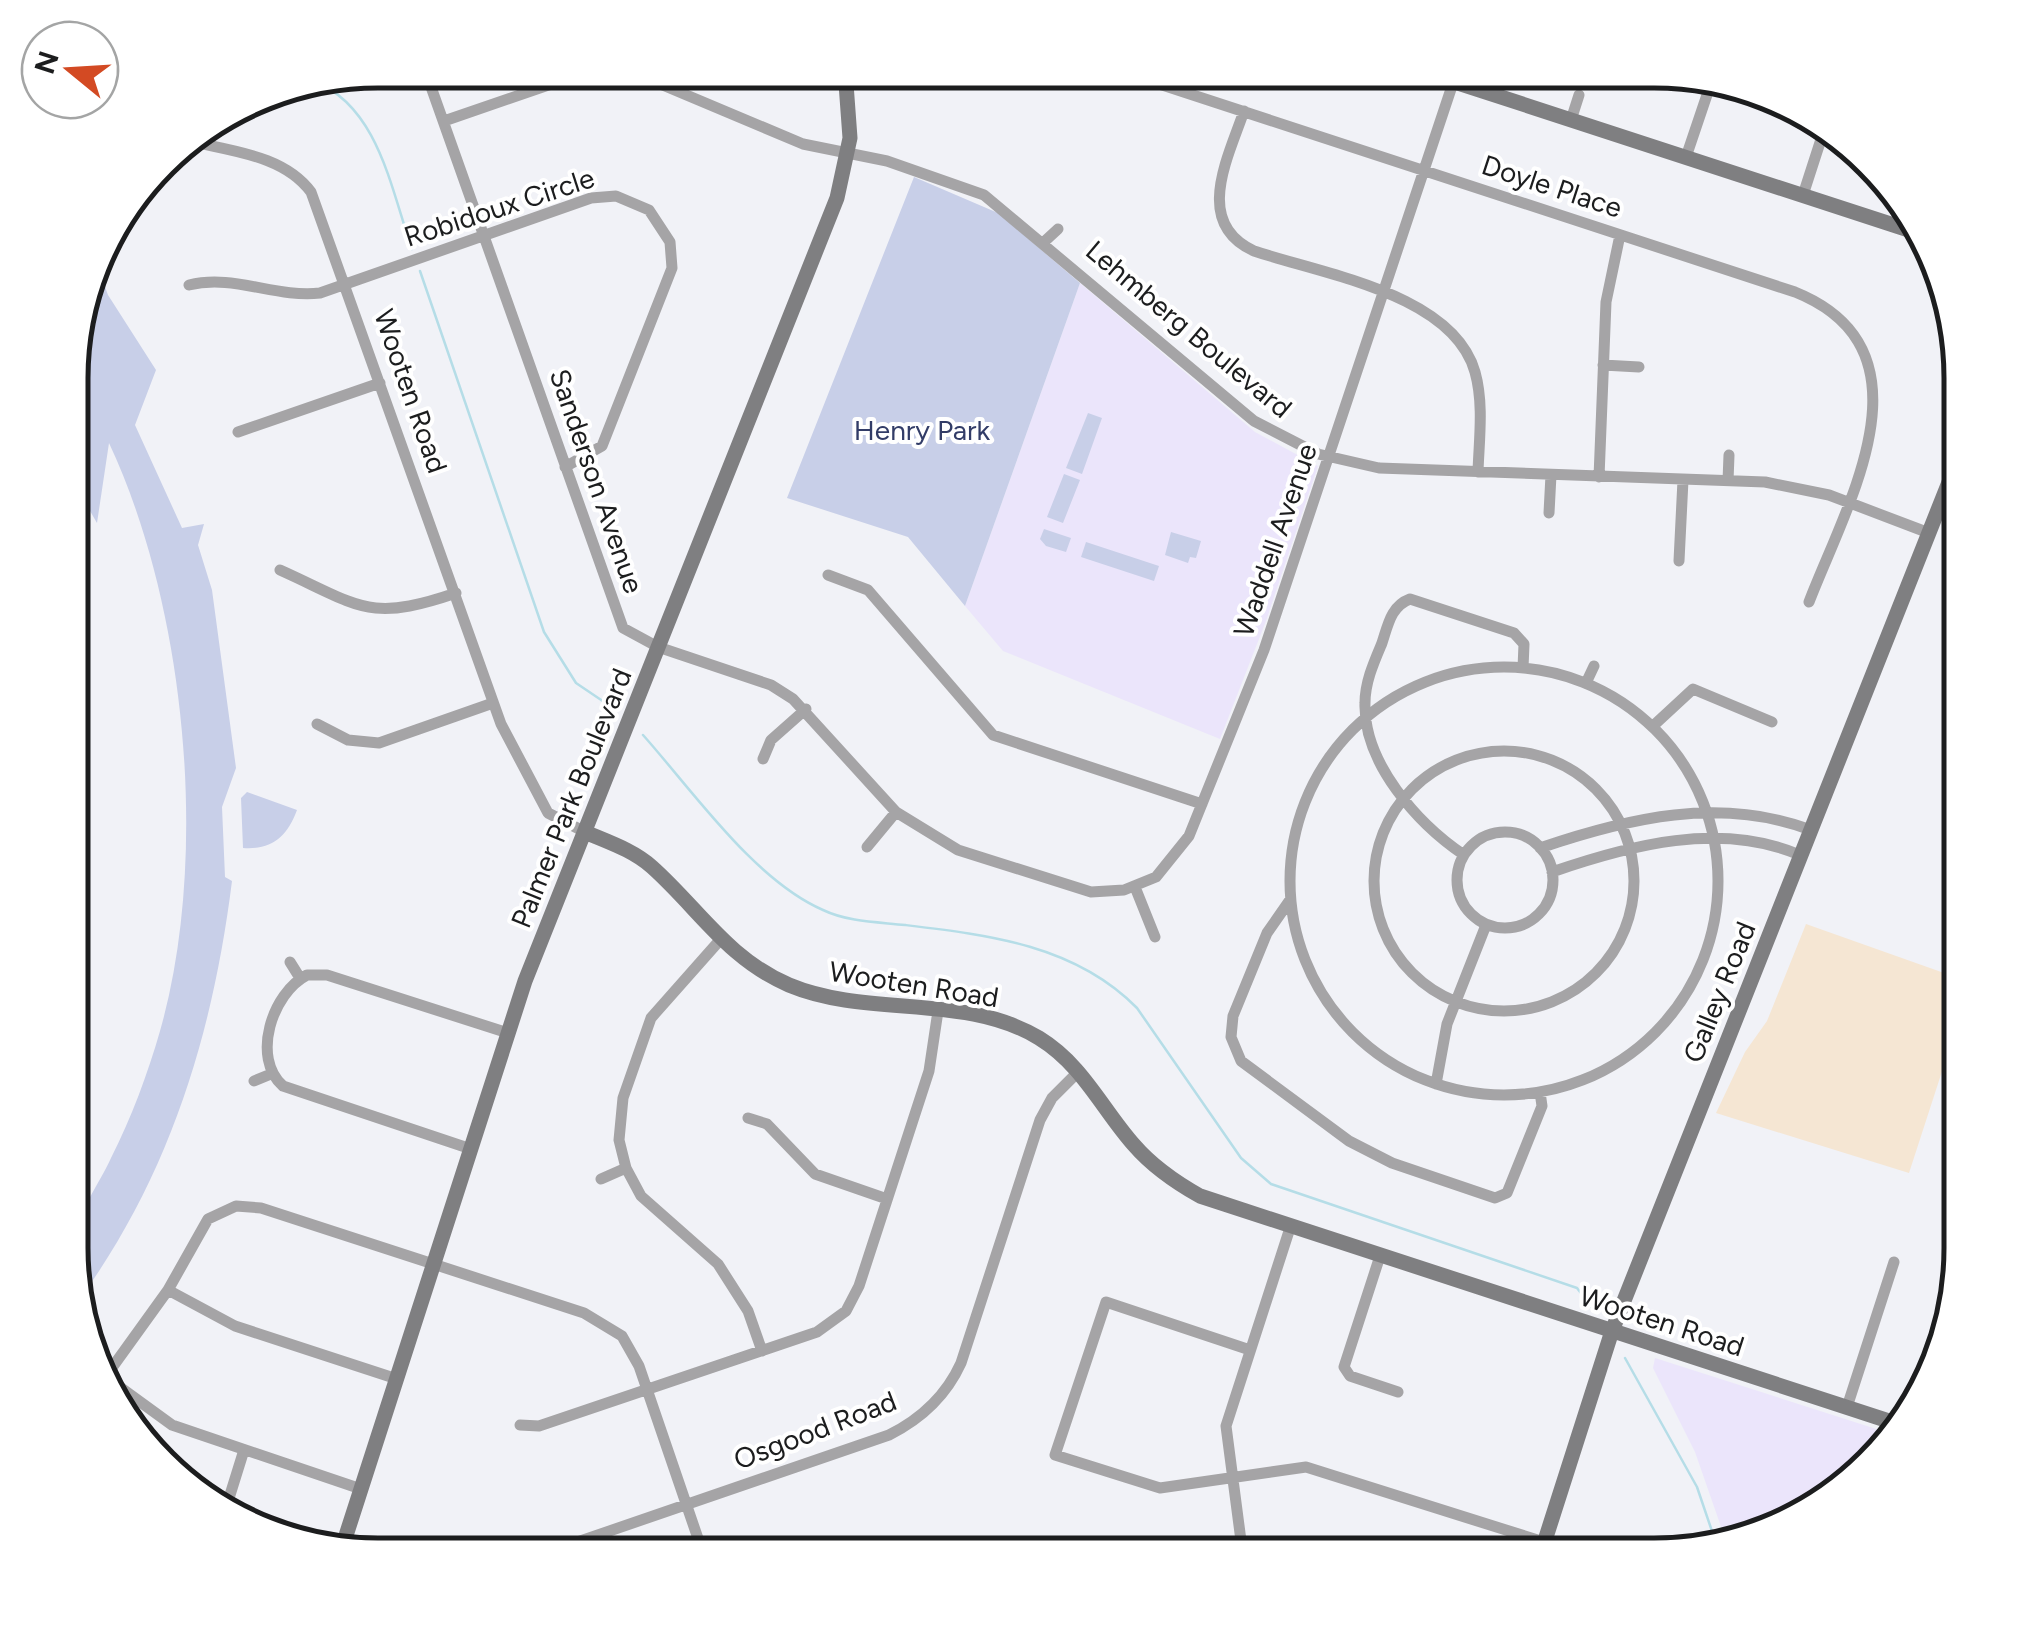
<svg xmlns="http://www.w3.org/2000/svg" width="2031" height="1626" viewBox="0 0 2031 1626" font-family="Figtree,sans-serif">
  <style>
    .commercial { fill: #f5e6d3 }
    .education { fill: #ebe5fb }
    .green { fill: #c8cfe8 }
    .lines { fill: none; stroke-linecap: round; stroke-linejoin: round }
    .stream { stroke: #b5dde7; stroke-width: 2.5 }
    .street { stroke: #a5a4a6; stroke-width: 11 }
    .secondary { stroke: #7f7f81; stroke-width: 15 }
    .labels { text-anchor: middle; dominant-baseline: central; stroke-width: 8; stroke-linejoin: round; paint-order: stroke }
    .street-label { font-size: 28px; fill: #1c1d1e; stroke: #fff }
    .park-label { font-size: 28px; fill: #323c67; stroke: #fff }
    .rim { fill: none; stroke: #1c1d1e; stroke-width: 5 }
  </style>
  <rect width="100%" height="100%" fill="#f1f2f7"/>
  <path class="commercial" d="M1806 924 1961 979 1960 1016 1909 1173 1716 1113 1745 1052 1767 1021Z"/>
  <path class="education" d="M1080 283 1255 432 1318 466 1266 621 1220 739 1003 651 965 606Z
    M1655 1358 1895 1435 1884 1452 1772 1532 1726 1541 1695 1452 1653 1368Z"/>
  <path class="green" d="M914 177 998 213 1080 283 965 606 908 537 787 498Z
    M97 265 108 295 156 370 135 425 182 528 204 524 198 545 212 590 236 768 222 807 225 877 232 881C213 1033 170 1175 79 1300 74 1281 66 1259 71 1240 78 1213 99 1184 111 1158 131 1119 148 1073 160 1031 210 856 186 607 109 443L97 523 72 480 73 337Z
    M1088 413 1102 418 1082 474 1066 468Z
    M1064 474 1080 480 1063 523 1047 517Z
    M1044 529 1071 538 1066 552 1046 546 1040 539Z
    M1171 532 1201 541 1196 558 1190 557 1188 563 1165 555Z
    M1086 542 1159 566 1154 581 1081 557Z
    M247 792 297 810C287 837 272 850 243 848L241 798Z"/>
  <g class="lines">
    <path class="stream" d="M314 81C379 107 391 190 412 249
      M420 271 544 632 576 683 616 710
      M643 735C693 791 754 880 823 910 848 922 878 922 905 925 989 935 1075 945 1137 1008L1241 1158 1271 1184 1577 1288 1594 1310
      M1625 1358 1697 1487 1716 1543"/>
    <path class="street" d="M425 70 623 628 658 647 771 685 793 699 896 812 958 850 1091 892 1124 890 1156 877 1189 836 1264 650 1457 71
      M627 70 803 144 887 161 984 195 1254 421 1318 454 1379 468 1765 482 1829 495 1929 533
      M1053 71 1144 79 1795 292C1939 350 1846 505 1809 602
      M1244 111C1228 158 1193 223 1254 251 1323 274 1453 294 1475 372 1484 404 1479 440 1478 472
      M1571 120 1579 95
      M444 121 592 70
      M185 140C228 151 283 154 311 192L501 724 548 813 585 832
      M1686 157 1712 80
      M1803 195 1825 127
      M1045 241 1058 229
      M189 285C234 274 275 298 320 293L591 198 616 196 649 210 670 242 672 268 602 446 565 467
      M1603 365 1639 367
      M238 432 380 383
      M1599 477 1606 302 1620 235
      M1728 481 1729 455
      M1549 513 1551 475
      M1679 561 1683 480
      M280 570C360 606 368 623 456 593
      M828 575 868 590 993 735 1202 804
      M1290 881a214 214 0 1 1 428 0a214 214 0 1 1-428 0Z
      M1586 683 1594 666
      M317 724 348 740 379 743 493 703
      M1653 726 1693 689 1772 722
      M1374 881a130 130 0 1 1 260 0a130 130 0 1 1-260 0Z
      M763 759 771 740 806 709
      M1457 880a48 48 0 1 1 96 0a48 48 0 1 1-96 0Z
      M867 847 896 812
      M1540 848C1628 818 1720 796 1811 830
      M1464 855C1418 824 1363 763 1365 703 1365 682 1374 662 1382 643 1388 625 1391 606 1410 599L1514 633 1524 644 1523 668
      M1552 872C1630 845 1720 821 1800 855
      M1135 887 1155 937
      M1290 900 1267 933 1233 1016 1231 1037 1241 1061 1349 1141 1392 1163 1495 1198 1507 1193 1542 1106 1540 1092
      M720 940 651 1018 623 1098 619 1140 626 1168 641 1196 718 1264 748 1311 762 1351
      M290 962 300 978
      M254 1081 271 1074
      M1436 1084 1447 1024 1486 925
      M748 1118 767 1124 815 1174 887 1199
      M471 1149 283 1086C251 1058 272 993 307 975H327L508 1033
      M601 1179 626 1168
      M1380 1256 1344 1367 1350 1376 1398 1392
      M168 1290 235 1326 397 1379
      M1250 1350 1106 1302 1055 1455 1160 1488 1306 1467 1544 1542
      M106 1377 172 1425 361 1489
      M101 1383 168 1290 208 1219 236 1206 261 1208 584 1313 622 1336 639 1366 704 1556
      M1847 1407 1894 1262
      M520 1425 539 1426 817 1332 846 1311 859 1286 929 1071 938 1011
      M225 1511 244 1450
      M480 1555 484 1543 518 1552 557 1549 889 1435C921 1419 946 1396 961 1363L1040 1120 1052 1098 1079 1071
      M896 1556 933 1546 972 1556
      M1243 1556 1226 1426 1290 1228"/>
    <path class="secondary" d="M1421 71 1918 233
      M585 832C608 842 633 850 652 867 699 909 728 959 789 985 868 1018 965 993 1039 1038 1083 1065 1102 1109 1134 1145 1153 1167 1175 1182 1200 1196L1901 1425
      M341 1551 525 981 837 198 850 138 845 70
      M1540 1556 1612 1331 1961 452"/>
  </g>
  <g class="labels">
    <g class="street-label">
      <text transform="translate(1552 186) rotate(18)">Doyle Place</text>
      <text transform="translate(499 207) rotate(-18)">Robidoux Circle</text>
      <text transform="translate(1189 329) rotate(40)">Lehmberg Boulevard</text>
      <text transform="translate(411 391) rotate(71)">Wooten Road</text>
      <text transform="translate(597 481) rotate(71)">Sanderson Avenue</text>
      <text transform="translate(1275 540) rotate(-71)">Waddell Avenue</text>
      <text transform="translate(571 798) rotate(-68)">Palmer Park Boulevard</text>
      <text transform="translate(914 984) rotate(9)">Wooten Road</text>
      <text transform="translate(1719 992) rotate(-68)">Galley Road</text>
      <text transform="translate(1662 1321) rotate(18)">Wooten Road</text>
      <text transform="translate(815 1430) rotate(-21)">Osgood Road</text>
    </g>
    <g class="park-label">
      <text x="922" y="430">Henry Park</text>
    </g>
  </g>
  <path d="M0 0H2031V1626H0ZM378 88H1654A290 290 0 0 1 1944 378V1248A290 290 0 0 1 1654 1538H378A290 290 0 0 1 88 1248V378A290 290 0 0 1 378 88Z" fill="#fff" fill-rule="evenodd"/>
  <path class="rim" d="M378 88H1654A290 290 0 0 1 1944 378V1248A290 290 0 0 1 1654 1538H378A290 290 0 0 1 88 1248V378A290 290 0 0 1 378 88Z"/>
  <g transform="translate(70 70) rotate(288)"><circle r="48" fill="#ffffff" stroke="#a4a5a5" stroke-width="2.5"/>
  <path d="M0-8L18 38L0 25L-18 38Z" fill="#d34a23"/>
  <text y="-15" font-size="28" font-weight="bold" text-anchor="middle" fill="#1c1d1e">N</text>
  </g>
</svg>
